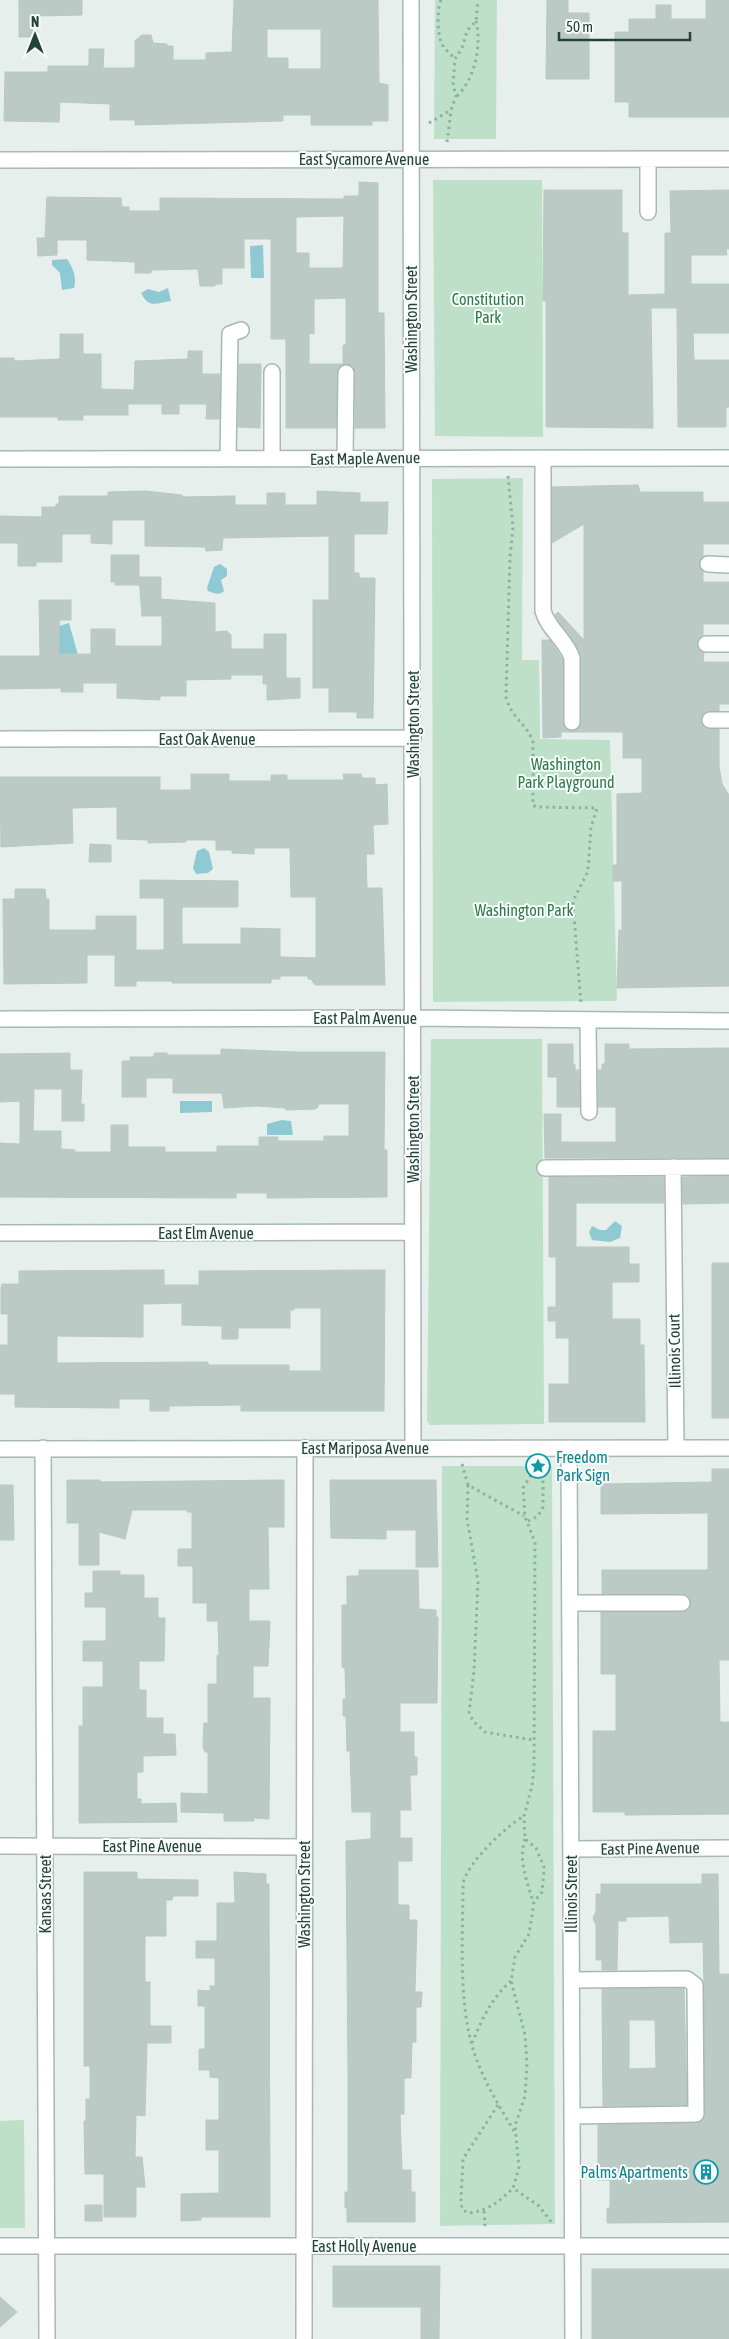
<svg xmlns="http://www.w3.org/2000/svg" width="729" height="2339" viewBox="0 0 729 2339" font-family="'Asap Condensed',sans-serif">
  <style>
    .green { fill: #bfe0c8 }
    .water { fill: #8ec9d4 }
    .building { fill: #bbcac4; stroke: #b8c9c2; fill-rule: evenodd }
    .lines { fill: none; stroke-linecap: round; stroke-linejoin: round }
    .minor-casing { stroke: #a8b8b2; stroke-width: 18 }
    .path { stroke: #86b3a5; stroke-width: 3; stroke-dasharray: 2.5 4; stroke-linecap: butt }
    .minor { stroke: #fff; stroke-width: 15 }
    .labels { text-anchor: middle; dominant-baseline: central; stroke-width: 4; stroke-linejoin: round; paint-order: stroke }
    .street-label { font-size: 16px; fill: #24423a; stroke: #f7fbf9 }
    .park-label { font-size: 16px; fill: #2d7a4b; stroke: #f7fbf9 }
    .culture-label { font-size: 16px; fill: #0d838f; stroke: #f7fbf9; text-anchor: start }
  </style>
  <rect width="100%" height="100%" fill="#e6efeb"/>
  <path class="green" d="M435 0H497L496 139H434Z
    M433 180H542L543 437 435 436Z
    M523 478 522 660H539L540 739 610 740 617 1001 433 1002 432 479Z
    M431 1039H542L544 1424 430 1425 427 1421Z
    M442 1466H552L555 2224 440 2226Z
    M24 2120 25 2228H0V2121Z"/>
  <path class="water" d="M263 245 264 278H251L250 246Z
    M67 259C73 268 77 277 74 288L62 290 60 273 52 265V260Z
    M168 288 171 301C156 303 149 309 141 293L148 289 159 292Z
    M220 564 227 569V576L221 580 224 591C220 596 213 593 208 591L207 588 214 567Z
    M69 623 78 655 69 654 49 659 59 626Z
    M204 848 209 852 213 869 208 873 196 874 193 868 197 851Z
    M180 1101H212V1112L180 1113Z
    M282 1120 291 1121 293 1135H267V1124Z
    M615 1221 622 1226 620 1238 610 1242 592 1240 589 1232 592 1226 600 1230H606Z"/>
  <path class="building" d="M19 0H82V15L37 16V37H19Z
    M234 0H378L379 83 388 85V121H372V125H311V115H283V121L135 125V120H110V104L60 102 59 122 4 121 5 72H48V66H89V49H104L103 68H135V41L142 35H151L153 43 167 44V46H173V60H206V53L232 52ZM267 29H321V69H288V58H267Z
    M547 0H568V13H589V79H546Z
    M706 0H729V117H629V102H615V32H629V19H656V5H671V19H706Z
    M359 182 378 183V313H384L385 428H355V373L351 365 346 364 338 368 337 373 336 428H286V339H271V239H244V268H222V284H215V286H200L198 269 151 270V273H135V262L87 260V240H57V255L38 256 37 238H45L47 197 121 198 122 207H129V211H160V198L344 199V196H359ZM344 216 343 268H309V253H296V217ZM346 298V345H343V364H309V333L314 334V299Z
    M544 190H622V233H628V295L665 294V233H671L670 191 729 190V249H726L727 255H691V284H729V333H693L694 360H729V407H726V427H678L677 308H651L653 428 546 427V301H543Z
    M60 334H83V354H101V389L134 390 135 361 188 359V351H202V374H220L219 419H206L207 404H179V414H162V404H128V415H83V420H58V417H0V358H14V361L60 359Z
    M239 364H261L260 428 238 427Z
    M638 485 640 492H703V502H729V544H703V556L699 564 703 572V582H729V624H703V635L697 644 698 649 704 653 703 662H729V704H719V711L706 712 701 720 706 728 719 729V766L722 784 729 795V986L617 988 619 930H622V881H613V865H617V794L642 793V758H623V732H561V737L543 738 542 640H550L563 660 564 726 572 731 580 727 581 722V655L555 615 558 612 584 640V524L552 543V487Z
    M145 491 182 495V497L235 496V505H267V493H285V505H317V491L360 493V502H388L387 534H354V573H359V578H375L373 718H357V712H329V688H313V600H329V536L223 538 222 550 206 551 205 547 145 546V520H112V544L91 543V534H62V562H36V566H18V543H0V516L42 517V507H56V504H59V496H108V492Z
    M111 555H139V585H115V582H111Z
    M139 577H161V599L215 603V632L227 631 231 635V649H264V634H286V678H300V698L267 700V684H263V675H231V679L186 680V696H160V700L117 698V683H83V692H61V688L0 689V656H40L39 600H71V620H60L59 626V654H91V629H115V646H162V616H142Z
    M191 774H229V781H271V775H287V780H344L343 774H361L362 778H375V785L387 784 388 824 373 825 374 854H366L367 888H382L385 985H315L311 979H308V976H280V979H271V983H172V981H136V986H115V955H87V983L4 984 3 899H15V889H45L46 899H49V930H96V916H136V950H164V898H140V880L238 881V907H182V944H241V928L280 929V957L316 958V897H291L290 848H254V854L232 853V850H216V840H186V842L148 843V840L117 839V807L72 808 73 843 1 847 0 777H160V790H191Z
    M90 844 111 845V862H89Z
    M548 1044H573V1064H575V1070H579L580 1107H557V1077H548Z
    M605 1044H629V1049L729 1048V1158H545L544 1114H561V1142H616V1107H598V1070H602V1064H605Z
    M221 1049 297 1052H385L384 1150H387V1197L267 1198V1193H236V1198L0 1197V1143L20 1144V1101L0 1102V1054L70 1053V1070H82L81 1104H84V1121H62V1089H34L33 1131H61V1149L75 1150V1152H111V1125H128V1147H165V1152H217V1146H259V1137H278V1141H324V1136H349V1104H318V1107L315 1109 286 1110 285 1108 257 1106 224 1108 222 1093H173V1078H146V1097H122V1061H130V1057H154V1053H167V1055H221Z
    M729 1176V1203L683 1204 682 1177Z
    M549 1177H664V1203H576V1247H629V1264H639V1282H612V1319H640V1345H644L645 1422H549V1384H569V1338H556V1321H548V1307H556V1257H549Z
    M712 1263H729V1418H712Z
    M164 1270V1285H199V1271L385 1270 384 1411H241V1405L169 1406V1411H150V1399H119V1408L15 1407V1394H0V1345H8V1314H1V1288L2 1284H19V1271ZM182 1303V1325L222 1326V1339H238V1328H290V1310H294V1308H321V1371H289V1365H208V1362L57 1363V1336L143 1337V1304Z
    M712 1469H729V1660H719L720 1722H729V1814L625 1815V1812H593V1731H616V1674H601V1612H682L687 1611 691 1603 690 1598 682 1594H602V1570H708V1513L601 1514V1484L712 1482Z
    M67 1480H100V1482L284 1480V1527H268L269 1589H249V1621H270L268 1666H253V1698H270L269 1819 254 1818V1821H224V1813L181 1812V1793L208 1794V1752H205L203 1747 204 1723H208V1684H217V1655H219L218 1621H207V1603H193V1566H178V1549H192V1512H187V1510H132L125 1539 99 1532V1565H79V1523H67Z
    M330 1480H436L438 1567H416V1530H386V1539L331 1538Z
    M0 1485H13L14 1540H0Z
    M359 1570H418L419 1609 436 1610V1617H438L437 1703H400V1732H414V1757H417V1775H410L411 1810H400V1838H412V1861H398V1905H409V1920H417L415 1992H422L421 2007H416V2042H412L411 2078H404V2114H400L402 2170H411V2192H415V2222H347V2208H345V2192H348V2071L346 1841 371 1839V1812H352L350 1751H347L346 1716H343V1699H346L345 1668 342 1667V1605H347V1576H359Z
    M93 1571H120V1575H144V1598H158V1618H165L164 1661H139V1690H146V1718H163V1734H175L176 1755 143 1756V1772H137V1799H141V1804L176 1803 177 1822 79 1823V1726H83V1687H103V1661H83V1641H106V1607H85V1593H93Z
    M84 1872H137V1879L198 1880V1896H173L172 1900H166V1936H145V1982H150V2026H171V2043H147L145 2116 136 2115 135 2157H142L145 2187H136V2217H104V2174H85L84 2121H86V2099H90V2066H84Z
    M234 1872 266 1874V1884H269L270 2217H201V2220L181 2221V2194L219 2193V2150H206V2120H219V2078L210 2077V2070H199V2049H205V2006H198V1990L210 1991V1986H215V1958H196V1941H217V1903H235Z
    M702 1874H718L719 1974H729V2222L607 2223V2208H610V2180H598V2125L696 2123 704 2118V1985L703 1942 670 1943 669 1916 626 1917V1921H618L617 1970H602V1960H596V1925L593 1918 596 1911V1894H601V1884H702Z
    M684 1988 687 2105 603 2106 602 1989ZM629 2020H655L656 2068 629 2069Z
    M85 2205H102V2221H85Z
    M333 2266H440L439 2339H421V2307H333Z
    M592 2269H729V2339H592Z
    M0 2297 17 2312 0 2327Z"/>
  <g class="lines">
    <g class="minor-casing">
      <path id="minor" d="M411 0 413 1448
        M648 159V212
        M0 160 729 159
        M272 372V459
        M543 458V611C548 629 566 640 572 658V722
        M0 459 729 458
        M228 459 230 334 241 330
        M345 459 346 373
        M708 564 729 565
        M706 644H729
        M710 720H729
        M0 739 413 738
        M0 1019 413 1018 729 1021
        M588 1021 589 1112
        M673 1167 676 1448
        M545 1168 729 1167
        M0 1233 413 1232
        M43 1448 47 2339
        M569 1448 573 2339
        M0 1449 729 1448
        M570 1603H682
        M0 1846 304 1847
        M571 1849 729 1848
        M572 1980 687 1979 695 1985 696 2114 572 2116
        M0 2246H729
        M304 2339 305 1448"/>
    </g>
    <path class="path" d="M441 0C437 10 437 34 442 44 444 49 451 54 455 59
      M457 96C475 79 482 44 476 21
      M429 123 451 110 456 96 453 85 455 59 462 48 467 31 476 21 478 0
      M447 142 451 111
      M508 476 513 528 510 557 506 697C512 719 527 724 533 742V805L536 807 597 808 591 827 588 871 575 897 573 904 581 1004
      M462 1464 468 1485 524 1516
      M538 1464 523 1488 525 1517 535 1542 534 1768 532 1786 524 1816 525 1839 536 1848 544 1867V1872L542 1892 534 1902 529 1934 515 1957 511 1981 525 2035 527 2064 525 2096 515 2126 519 2168 513 2188 539 2206 552 2223
      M468 1485 467 1519 478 1581 474 1671 469 1712 473 1721 485 1732 533 1740
      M528 1521 538 1516 543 1507V1481L542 1477 533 1471
      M525 1839C518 1860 527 1881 533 1902
      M472 2043C481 2021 492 1997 511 1981
      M498 2105 463 2159 461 2200 462 2209 468 2213C488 2211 499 2202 513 2188
      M514 2131C499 2106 482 2078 473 2049 458 1999 463 1936 463 1884 467 1863 505 1827 524 1816
      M484 2211 485 2226"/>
    <use href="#minor" class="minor"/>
  </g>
  <defs>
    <g id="sight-ring" transform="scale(1.25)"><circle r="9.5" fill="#f7fbf9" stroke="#0f9aa8" stroke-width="1.5"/><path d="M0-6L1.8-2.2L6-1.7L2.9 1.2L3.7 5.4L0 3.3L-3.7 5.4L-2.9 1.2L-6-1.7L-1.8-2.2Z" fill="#0f9aa8"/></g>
    <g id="building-ring" transform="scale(1.25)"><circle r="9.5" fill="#f7fbf9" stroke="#0f9aa8" stroke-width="1.5"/><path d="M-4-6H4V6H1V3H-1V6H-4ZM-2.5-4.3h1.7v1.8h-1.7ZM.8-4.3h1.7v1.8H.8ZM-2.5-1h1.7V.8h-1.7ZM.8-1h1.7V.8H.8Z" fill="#0f9aa8"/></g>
  </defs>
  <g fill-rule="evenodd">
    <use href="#sight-ring" x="538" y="1466"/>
    <use href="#building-ring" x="706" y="2172"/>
  </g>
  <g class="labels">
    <g class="street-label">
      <text x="364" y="159">East Sycamore Avenue</text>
      <text transform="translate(411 319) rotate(-90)">Washington Street</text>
      <text transform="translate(365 458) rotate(-1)">East Maple Avenue</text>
      <text transform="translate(413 724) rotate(-90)">Washington Street</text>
      <text x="207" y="739">East Oak Avenue</text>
      <text x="365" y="1018">East Palm Avenue</text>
      <text transform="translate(413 1129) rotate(-90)">Washington Street</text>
      <text x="206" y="1233">East Elm Avenue</text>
      <text transform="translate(674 1351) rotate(-91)">Illinois Court</text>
      <text x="365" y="1448">East Mariposa Avenue</text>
      <text x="152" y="1846">East Pine Avenue</text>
      <text transform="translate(650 1848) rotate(-1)">East Pine Avenue</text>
      <text transform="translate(45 1894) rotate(-90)">Kansas Street</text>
      <text transform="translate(304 1894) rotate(-90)">Washington Street</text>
      <text transform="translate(571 1894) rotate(-90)">Illinois Street</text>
      <text x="364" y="2246">East Holly Avenue</text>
    </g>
    <g class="park-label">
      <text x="488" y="299">Constitution<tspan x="488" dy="18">Park</tspan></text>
      <text x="566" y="764">Washington<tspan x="566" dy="18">Park Playground</tspan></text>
      <text x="524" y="910">Washington Park</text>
    </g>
    <g class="culture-label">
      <text x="556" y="1457">Freedom<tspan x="556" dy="18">Park Sign</tspan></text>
      <text x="688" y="2172" text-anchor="end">Palms Apartments</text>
    </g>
  </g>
  <g transform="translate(35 35)" stroke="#f7fbf9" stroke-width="4" paint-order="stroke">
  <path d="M0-4L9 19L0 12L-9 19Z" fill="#24423a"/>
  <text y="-8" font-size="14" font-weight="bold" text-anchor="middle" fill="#24423a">N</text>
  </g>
  <path d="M559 32v8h131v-8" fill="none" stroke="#24423a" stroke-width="2.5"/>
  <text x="566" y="32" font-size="15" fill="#24423a" stroke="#f7fbf9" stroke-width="4" paint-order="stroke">50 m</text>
</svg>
